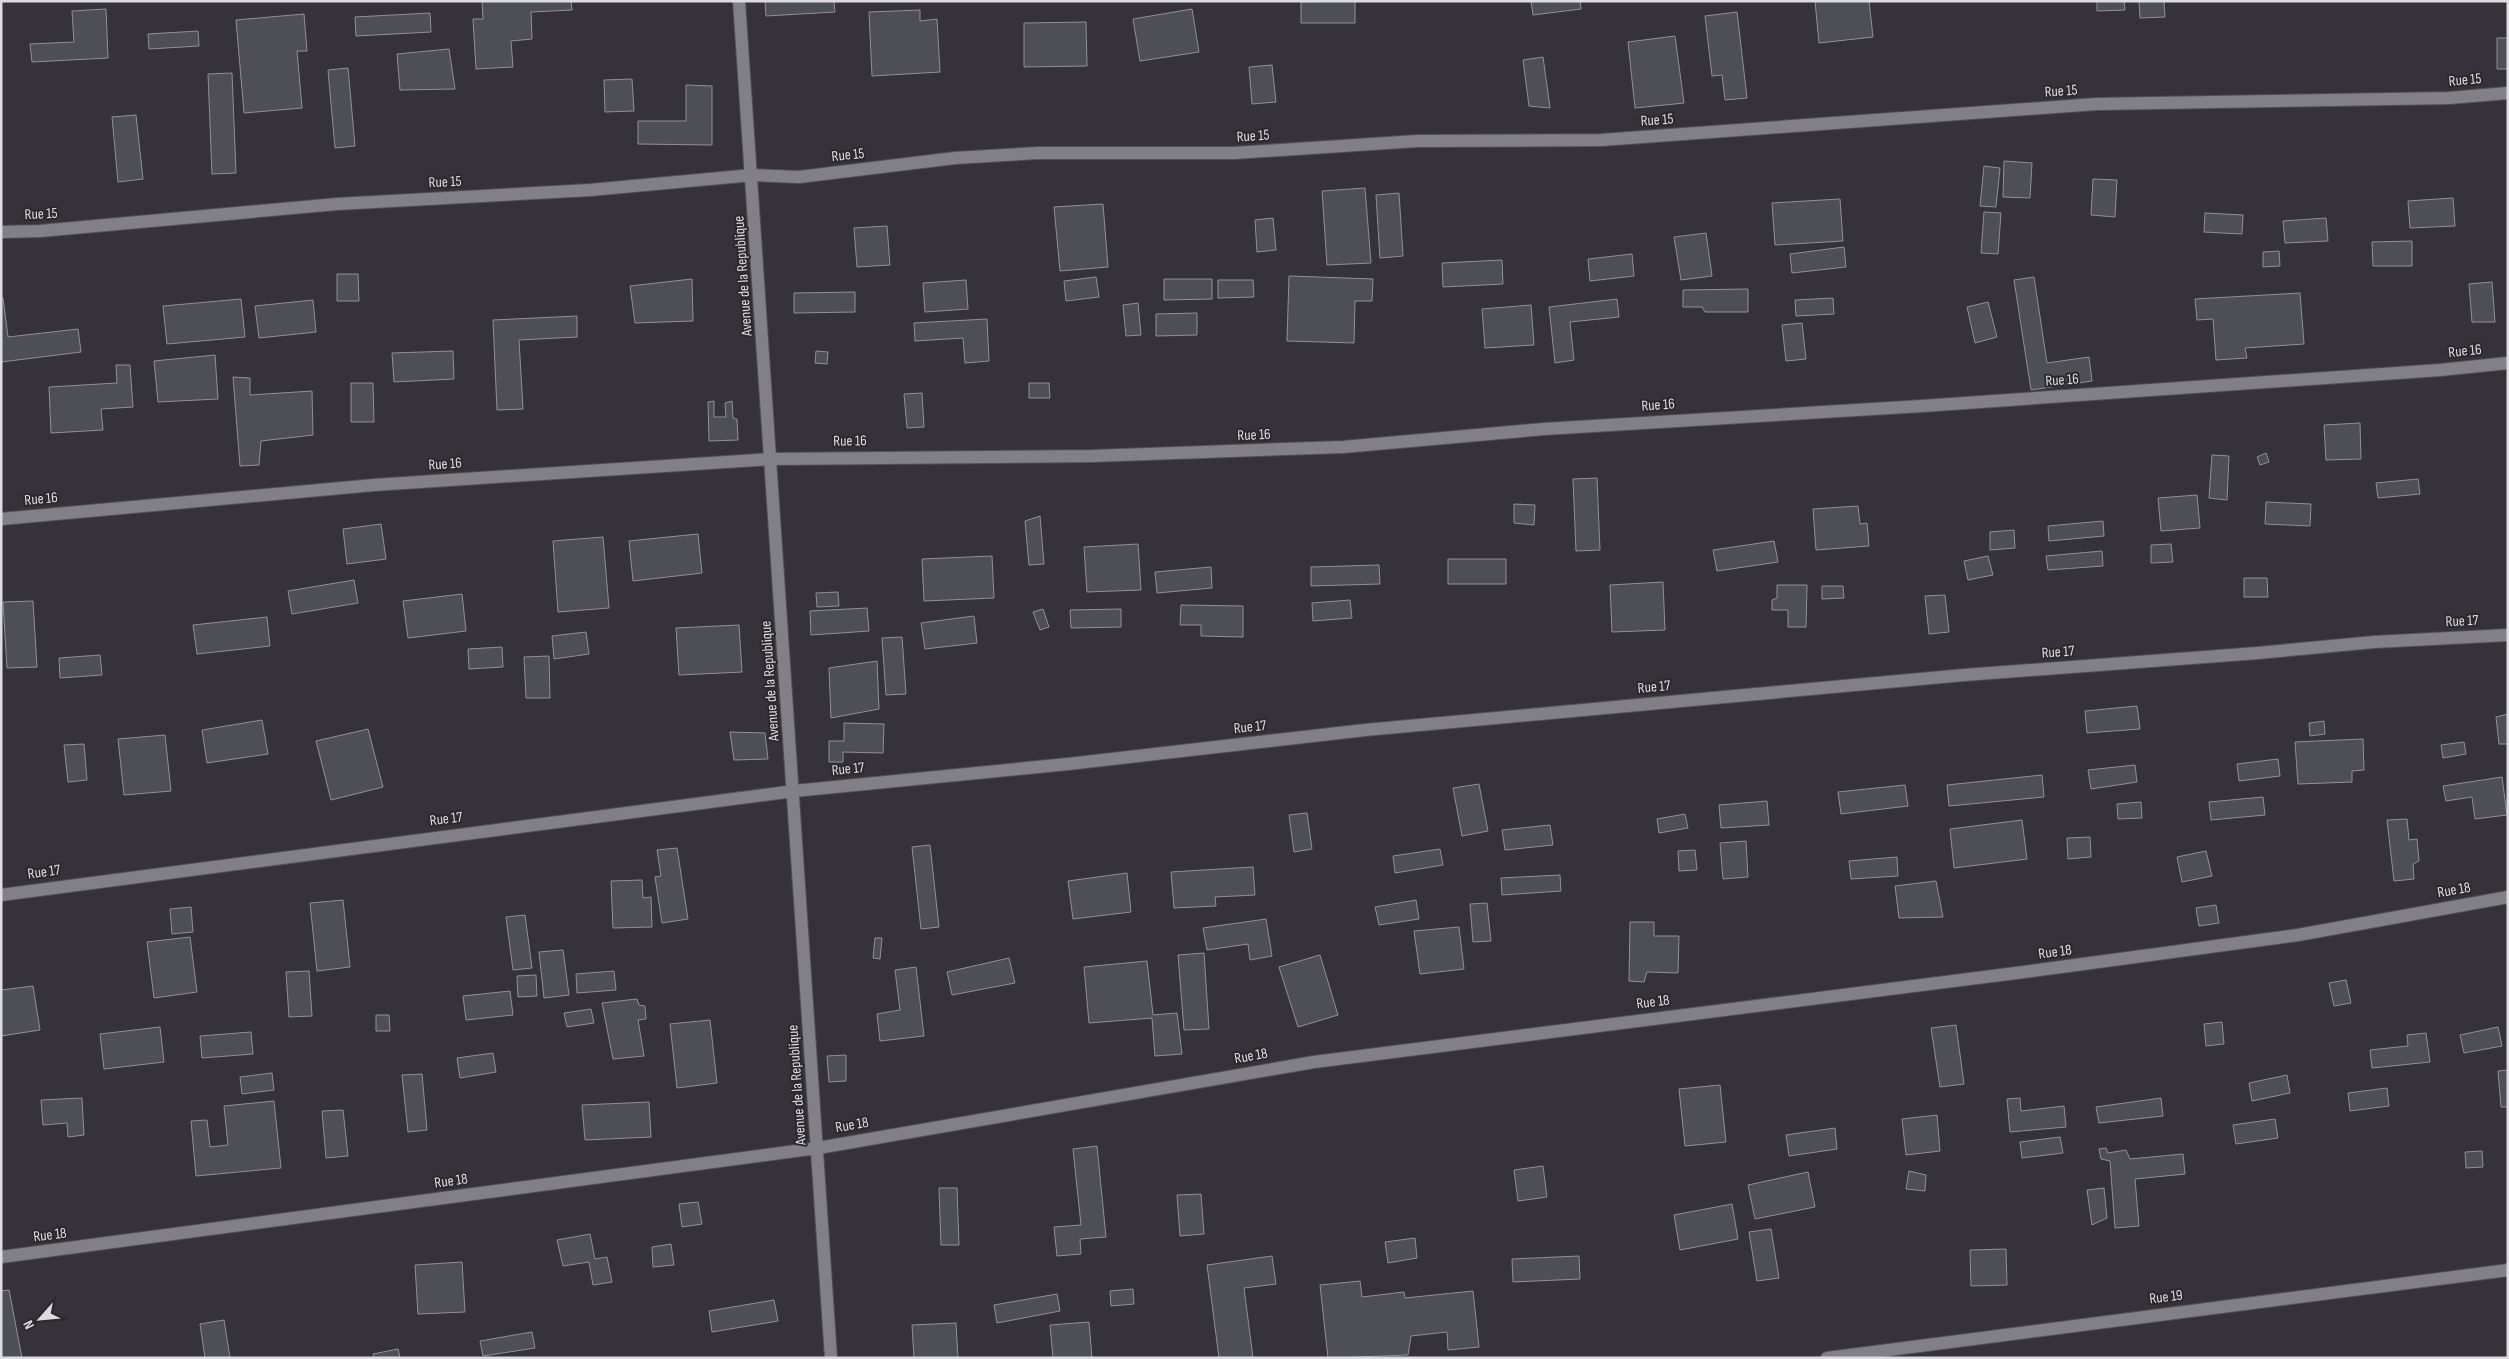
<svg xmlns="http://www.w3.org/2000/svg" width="2509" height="1359" viewBox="0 0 2509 1359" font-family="'Sofia Sans Condensed',sans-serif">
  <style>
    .building { fill: #4e4f55; stroke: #909198 }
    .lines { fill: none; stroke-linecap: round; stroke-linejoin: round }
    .minor-casing { stroke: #525156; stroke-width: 14 }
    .minor { stroke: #828087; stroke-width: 12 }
    .labels { text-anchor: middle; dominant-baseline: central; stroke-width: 4; stroke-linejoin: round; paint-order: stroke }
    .street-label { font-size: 15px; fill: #dddce0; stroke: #2b292e }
  </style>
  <rect width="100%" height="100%" fill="#353339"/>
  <path class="building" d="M482 1H571L572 10 531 12 532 39 511 41 513 67 476 69 473 19H483Z
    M765 1H834L835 12 766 16Z
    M1355 1V23H1301V2Z
    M1531 1H1580L1581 9 1533 15Z
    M1815 1H1869L1873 37 1819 43Z
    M2097 1H2124L2125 10 2097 11Z
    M2139 1H2164L2165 17 2140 18Z
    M106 9 108 58 32 62 30 44 74 42 72 11Z
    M1192 9 1199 52 1140 61 1133 19Z
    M920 10V21L937 19 940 72 872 76 869 12Z
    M1737 12 1747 98 1725 100 1722 75 1712 76 1705 16Z
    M430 13 431 32 356 36 355 17Z
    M304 14 307 51H297L302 108 244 113 236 20Z
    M1086 22 1087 66 1024 67V23Z
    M198 31 199 46 149 49 148 34Z
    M1675 36 1684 103 1635 108 1628 42Z
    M2497 38H2508V69H2497Z
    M449 49 455 89 400 90 397 54Z
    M1543 57 1550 108 1529 106 1523 60Z
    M1272 65 1276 102 1252 104 1249 67Z
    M348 68 355 146 335 148 328 70Z
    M232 73 236 173 212 174 208 74Z
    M632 79 634 111 605 112 604 80Z
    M686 85 712 86V145L638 144V121H686Z
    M136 115 143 179 118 182 112 117Z
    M2004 161 2032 163 2030 198 2003 197Z
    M1984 166 2000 168 1996 207 1980 206Z
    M2093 179 2117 180 2115 217 2091 215Z
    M1365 188 1371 263 1327 265 1322 191Z
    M1399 193 1403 256 1380 258 1376 195Z
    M2453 198 2455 226 2410 228 2408 201Z
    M1840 199 1843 241 1775 245 1772 203Z
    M1103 204 1108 267 1060 271 1054 207Z
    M1984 212 2001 213 1998 254 1981 253Z
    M2205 213 2243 215 2242 234 2204 232Z
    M1273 218 1276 250 1257 252 1255 220Z
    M2326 218 2328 241 2285 243 2283 221Z
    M887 226 890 265 857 267 854 228Z
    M1706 233 1712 276 1681 280 1674 237Z
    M2412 241V266H2373L2372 242Z
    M1844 247 1846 267 1792 273 1790 254Z
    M2279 251 2280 266 2263 267V252Z
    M1632 254 1634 276 1590 281 1588 259Z
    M1502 260 1503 284 1443 287 1442 263Z
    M337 274H358L359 301H337Z
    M1289 276 1373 279 1372 301H1355L1354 343 1287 341Z
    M1096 277 1099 297 1066 301 1064 281Z
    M2034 277 2047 363 2089 357 2092 381 2031 390 2014 280Z
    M692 279 693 321 635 323 630 286Z
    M1164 279H1212V299L1164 300Z
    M966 280 968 309 925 312 923 283Z
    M1218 280H1253L1254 297 1218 298Z
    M2492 282 2495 322H2472L2469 284Z
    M1748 289V312H1705L1702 307H1683V290Z
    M855 292V312L794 313V293Z
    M2300 293 2304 344 2245 348 2247 358 2216 360 2213 319 2197 320 2195 299Z
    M1 298H3L8 337 78 329 81 352 1 362Z
    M1833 298 1834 314 1796 316 1795 300Z
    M241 299 245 337 167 344 163 306Z
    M1617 299 1619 317 1570 322 1574 360 1555 363 1549 307Z
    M313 300 316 332 259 338 255 306Z
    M1988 302 1997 337 1975 343 1967 307Z
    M1138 303 1141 335 1126 336 1123 305Z
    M1531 305 1534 345 1485 348 1482 309Z
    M1197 313V335L1156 336V314Z
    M577 316V337L519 340 523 409 497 410 493 320Z
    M987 319 989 361 965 363 963 338 915 341 914 323Z
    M1802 323 1806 359 1786 361 1782 325Z
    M453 351 454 379 394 382 392 353Z
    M816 351 828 352 827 364 815 363Z
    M215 355 218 399 158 402 154 361Z
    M116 365H130L133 407 101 409 103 430 51 433 49 387 117 383Z
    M233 377 250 378V395L312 391 313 435 261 441 259 465 240 466Z
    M351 383H373L374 422H351Z
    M1029 383H1049L1050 398H1029Z
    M922 393 924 427 907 428 904 394Z
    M714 401V417H726L725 403 732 401 733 418 737 419 738 440 709 441 708 402Z
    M2360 423 2361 459 2326 460 2324 425Z
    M2266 453 2269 462 2260 465 2257 457Z
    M2212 455 2229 456 2227 500 2209 498Z
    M1597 478 1600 550 1576 551 1573 479Z
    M2418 479 2420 494 2378 498 2376 483Z
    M2197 495 2200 528 2161 531 2158 498Z
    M2266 502 2311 504 2310 526 2265 524Z
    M1514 504 1535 505 1534 525 1514 523Z
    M1858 506 1860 524 1867 523 1869 546 1816 550 1813 509Z
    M1040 516 1044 564 1029 565 1025 521Z
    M2103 521 2104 536 2049 541 2048 526Z
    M381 524 386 559 347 564 343 529Z
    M2014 530 2015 548 1990 550V532Z
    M698 534 702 573 633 581 629 541Z
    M603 537 609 608 558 612 553 541Z
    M1774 541 1778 562 1717 571 1713 550Z
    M1138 544 1141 590 1087 592 1084 547Z
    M2171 544 2173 562 2151 563V545Z
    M2102 551 2103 566 2048 570 2046 556Z
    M992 556 994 598 924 601 922 559Z
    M1988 556 1993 575 1968 580 1964 561Z
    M1448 559H1506V584H1448Z
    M1379 565 1380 584 1311 586V567Z
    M1211 567 1212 588 1157 593 1155 572Z
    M2244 578H2267L2268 597H2244Z
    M354 580 358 603 292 614 288 591Z
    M1663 582 1665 630 1612 632 1610 585Z
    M1777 585H1807L1806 627H1788V610H1772V600L1777 598Z
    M1822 586H1843L1844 598 1822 599Z
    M838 592 839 606 817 607 816 593Z
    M462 594 466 631 408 638 403 601Z
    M1945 595 1949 632 1929 634 1925 596Z
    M1350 600 1352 618 1313 621 1312 603Z
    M33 601 37 667 7 668 3 602Z
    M1181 605 1243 606V637L1201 636V625H1180Z
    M867 608 869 631 811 635 810 611Z
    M1043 609 1049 627 1040 630 1033 612Z
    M1121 609V627L1071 628 1070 610Z
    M974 616 977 643 925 649 921 623Z
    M267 617 270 646 197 654 193 625Z
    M739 625 742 672 679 675 676 628Z
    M586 632 589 654 554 659 552 636Z
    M902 637 906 694 886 695 882 638Z
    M502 647 503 667 469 669 468 649Z
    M100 655 102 675 60 678 59 658Z
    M549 656 550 698H526L524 657Z
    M877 661 879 709 831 718 829 668Z
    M2137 706 2140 729 2087 733 2085 711Z
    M2508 714V744H2499L2496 717Z
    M262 720 268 754 207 763 202 730Z
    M2324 721 2325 734 2310 736 2309 723Z
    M844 723 884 724 883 753 843 752V762H829V741H844Z
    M368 729 383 787 331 800 316 741Z
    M730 732 765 733 768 759 734 760Z
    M165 735 171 791 124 795 118 739Z
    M2363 739 2364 770 2352 771V782L2298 784 2295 742Z
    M2464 742 2466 754 2443 758 2441 745Z
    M84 744 87 780 68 782 64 745Z
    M2278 759 2280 776 2239 781 2237 764Z
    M2135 765 2137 782 2091 789 2088 770Z
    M2042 775 2044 797 1949 806 1947 785Z
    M2502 777 2507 815 2475 819 2472 797 2446 801 2443 786Z
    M1479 784 1488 831 1462 836 1453 788Z
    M1905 785 1908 806 1841 814 1838 792Z
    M2263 797 2265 815 2211 820 2209 802Z
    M1767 801 1769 825 1721 828 1719 805Z
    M2141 802 2142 818 2118 819 2117 804Z
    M1307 813 1312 849 1294 852 1289 815Z
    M1685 814 1688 828 1659 833 1657 819Z
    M2407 819 2409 840 2417 839 2419 861 2413 864 2414 879 2394 881 2387 820Z
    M2022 820 2027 859 1954 868 1950 829Z
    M1550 825 1553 845 1505 850 1502 830Z
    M2090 837 2091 857 2068 859 2067 838Z
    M1746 841 1748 877 1723 879 1720 843Z
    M930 845 939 927 921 929 912 847Z
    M677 848 688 919 662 923 655 877 661 876 657 850Z
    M1440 849 1443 865 1395 873 1393 856Z
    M1695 850 1697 870 1679 871 1678 851Z
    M2206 851 2212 876 2182 882 2177 857Z
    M1897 857 1898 876 1851 879 1849 861Z
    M1253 867 1255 895 1215 897 1216 906 1174 908 1171 872Z
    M1127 873 1131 912 1073 919 1068 881Z
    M1560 875 1561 891 1502 895 1501 878Z
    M642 880 643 898 651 897 652 927 613 928 611 881Z
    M1936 881 1943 917 1899 918 1895 886Z
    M343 900 350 967 317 971 310 903Z
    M1416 900 1419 919 1379 925 1375 907Z
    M1487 903 1491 941 1473 942 1470 904Z
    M2216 905 2219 923 2199 926 2196 908Z
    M191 907 193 932 172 934 170 909Z
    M525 915 532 968 513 970 506 917Z
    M1266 919 1272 956 1250 960 1248 944 1207 950 1203 928Z
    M1630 922H1654V936H1679L1678 973 1647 972 1644 982 1629 981Z
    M1459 927 1464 969 1420 974 1414 931Z
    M190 937 197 992 154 998 147 942Z
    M875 938H882L880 959 873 958Z
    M563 950 569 995 544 998 539 952Z
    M1204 953 1209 1029 1184 1030 1178 955Z
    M1320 955 1338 1015 1298 1027 1279 967Z
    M1009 958 1015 983 952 995 947 972Z
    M1147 961 1153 1015 1177 1013 1182 1054 1155 1056 1152 1018 1089 1023 1084 967Z
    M916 967 924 1036 880 1041 877 1014 900 1010 895 970Z
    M309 971 312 1016 289 1017 286 972Z
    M614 971 616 990 577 993 576 974Z
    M536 975 537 996 518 997 517 976Z
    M2346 980 2351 1003 2334 1006 2329 983Z
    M33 986 40 1030 1 1036V990Z
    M510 991 513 1015 466 1020 463 996Z
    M637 999 639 1005 645 1006 646 1019 638 1020 644 1056 613 1059 602 1003Z
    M591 1009 594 1023 567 1027 564 1013Z
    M376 1015H389L390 1031H376Z
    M710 1020 717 1083 677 1088 670 1024Z
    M2222 1022 2224 1044 2206 1046 2204 1024Z
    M1956 1025 1964 1084 1940 1087 1931 1028Z
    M160 1027 164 1062 104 1069 100 1034Z
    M2498 1027 2502 1046 2464 1053 2460 1035Z
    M251 1032 253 1054 202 1058 200 1036Z
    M2426 1033 2430 1062 2372 1068 2370 1050 2408 1046 2407 1035Z
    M493 1053 496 1072 460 1078 457 1058Z
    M846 1055V1081L829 1082 827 1056Z
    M2508 1070V1107H2501L2498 1071Z
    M272 1073 274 1090 242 1094 240 1077Z
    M422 1074 427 1130 408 1132 402 1075Z
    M2287 1075 2290 1093 2252 1101 2249 1083Z
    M1720 1085 1726 1142 1685 1146 1679 1089Z
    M2387 1088 2389 1106 2350 1111 2348 1093Z
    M82 1098 84 1135 68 1137 67 1123 43 1125 41 1100Z
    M2020 1098 2021 1111 2064 1106 2066 1127 2010 1132 2007 1099Z
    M2161 1098 2163 1116 2099 1123 2096 1107Z
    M274 1101 281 1168 196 1176 191 1121 207 1120 210 1147 228 1145 224 1106Z
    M649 1102 651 1137 585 1140 582 1105Z
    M343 1110 348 1156 326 1158 322 1111Z
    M1937 1115 1940 1151 1906 1155 1902 1119Z
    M2275 1119 2278 1138 2236 1144 2233 1125Z
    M1835 1128 1837 1149 1789 1156 1786 1135Z
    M2060 1137 2063 1153 2022 1158 2020 1142Z
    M1097 1146 1106 1237 1080 1239 1081 1254 1057 1256 1054 1227 1081 1225 1073 1149Z
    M2106 1148 2108 1153 2126 1150 2130 1159 2183 1154 2185 1174 2135 1179 2139 1226 2115 1228 2110 1161 2101 1159 2099 1149Z
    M2482 1151 2483 1167 2466 1168 2465 1152Z
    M1543 1166 1547 1197 1518 1201 1514 1170Z
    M1909 1171 1926 1175 1925 1191 1906 1189Z
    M1808 1172 1815 1207 1755 1219 1748 1185Z
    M939 1188H957L959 1245H941Z
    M2104 1188 2107 1218 2092 1225 2087 1190Z
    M1201 1194 1204 1234 1180 1236 1177 1195Z
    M698 1202 702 1224 682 1227 679 1204Z
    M1732 1204 1738 1239 1680 1250 1674 1215Z
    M1771 1229 1779 1278 1757 1281 1749 1232Z
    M590 1234 595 1259 607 1257 612 1282 593 1285 589 1262 563 1266 557 1240Z
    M1415 1238 1417 1258 1388 1263 1385 1242Z
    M671 1244 674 1265 653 1267 652 1247Z
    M2006 1249 2007 1285 1971 1286 1970 1250Z
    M1272 1256 1276 1284 1244 1288 1253 1358H1219L1207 1265Z
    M1579 1256 1580 1279 1513 1282 1512 1259Z
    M462 1262 465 1312 418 1314 415 1265Z
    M1360 1281 1362 1297 1404 1292 1405 1298 1473 1291 1479 1347 1448 1350 1447 1332 1411 1336 1408 1355 1328 1358 1320 1285Z
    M1133 1289 1134 1304 1111 1306 1110 1291Z
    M9 1290 22 1358H1V1291Z
    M1057 1294 1060 1311 997 1323 994 1305Z
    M774 1300 778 1321 712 1332 709 1311Z
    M224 1320 230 1358H205L200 1324Z
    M1089 1322 1092 1358H1053L1050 1325Z
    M956 1323 958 1358H914L912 1325Z
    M532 1332 535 1348 483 1356 480 1341Z
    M398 1349 400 1358H374L373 1354Z"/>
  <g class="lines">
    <g class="minor-casing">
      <path id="minor" d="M739 1 831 1358
        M1 232 40 231 337 204 590 190 753 175 799 177 955 158 1038 153H1234L1417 141 1601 140 2096 104 2449 98 2508 93
        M1 519 374 485 771 459 1092 456 1343 447 1544 429 1922 406 2440 370 2508 363
        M1 895 794 791 1068 764 1365 730 1964 675 2258 653 2374 642 2508 635
        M1 1257 818 1148 1314 1062 2024 972 2298 935 2508 897
        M1827 1358 2508 1270"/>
    </g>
    <use href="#minor" class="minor"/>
  </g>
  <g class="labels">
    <g class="street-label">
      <text transform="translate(2465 80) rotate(-5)">Rue 15</text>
      <text transform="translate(2061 91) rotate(-4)">Rue 15</text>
      <text transform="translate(1657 120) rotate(-4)">Rue 15</text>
      <text transform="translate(1253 136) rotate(-4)">Rue 15</text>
      <text transform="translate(848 155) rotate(-6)">Rue 15</text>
      <text transform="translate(445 182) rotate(-3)">Rue 15</text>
      <text transform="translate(41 214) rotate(-3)">Rue 15</text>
      <text transform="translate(743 276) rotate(-94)">Avenue de la Republique</text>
      <text transform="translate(2465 351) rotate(-6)">Rue 16</text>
      <text transform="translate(2062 380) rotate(-4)">Rue 16</text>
      <text transform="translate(1658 405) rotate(-4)">Rue 16</text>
      <text transform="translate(1254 435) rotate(-3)">Rue 16</text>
      <text transform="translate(850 441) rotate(-1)">Rue 16</text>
      <text transform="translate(445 464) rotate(-4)">Rue 16</text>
      <text transform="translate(41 499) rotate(-5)">Rue 16</text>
      <text transform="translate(2462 621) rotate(-3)">Rue 17</text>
      <text transform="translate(2058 652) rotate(-4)">Rue 17</text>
      <text transform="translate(770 681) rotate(-94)">Avenue de la Republique</text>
      <text transform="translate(1654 687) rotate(-5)">Rue 17</text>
      <text transform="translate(1250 727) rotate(-6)">Rue 17</text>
      <text transform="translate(848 769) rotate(-6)">Rue 17</text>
      <text transform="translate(446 819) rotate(-7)">Rue 17</text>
      <text transform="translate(44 872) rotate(-8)">Rue 17</text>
      <text transform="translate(2454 890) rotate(-10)">Rue 18</text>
      <text transform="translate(2055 952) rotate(-8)">Rue 18</text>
      <text transform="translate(1653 1002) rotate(-7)">Rue 18</text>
      <text transform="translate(1251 1056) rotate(-10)">Rue 18</text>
      <text transform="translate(797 1085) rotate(-94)">Avenue de la Republique</text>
      <text transform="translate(852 1125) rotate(-10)">Rue 18</text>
      <text transform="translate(451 1181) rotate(-8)">Rue 18</text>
      <text transform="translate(50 1235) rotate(-7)">Rue 18</text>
      <text transform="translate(2166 1297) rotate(-7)">Rue 19</text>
    </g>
  </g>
  <rect width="2509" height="1359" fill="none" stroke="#dddce0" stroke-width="5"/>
  <g transform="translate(40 1319) rotate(243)" stroke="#2b292e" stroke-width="4" paint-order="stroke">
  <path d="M0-4L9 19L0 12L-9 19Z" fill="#dddce0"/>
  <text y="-8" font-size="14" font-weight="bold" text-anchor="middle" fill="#dddce0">N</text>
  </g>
</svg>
